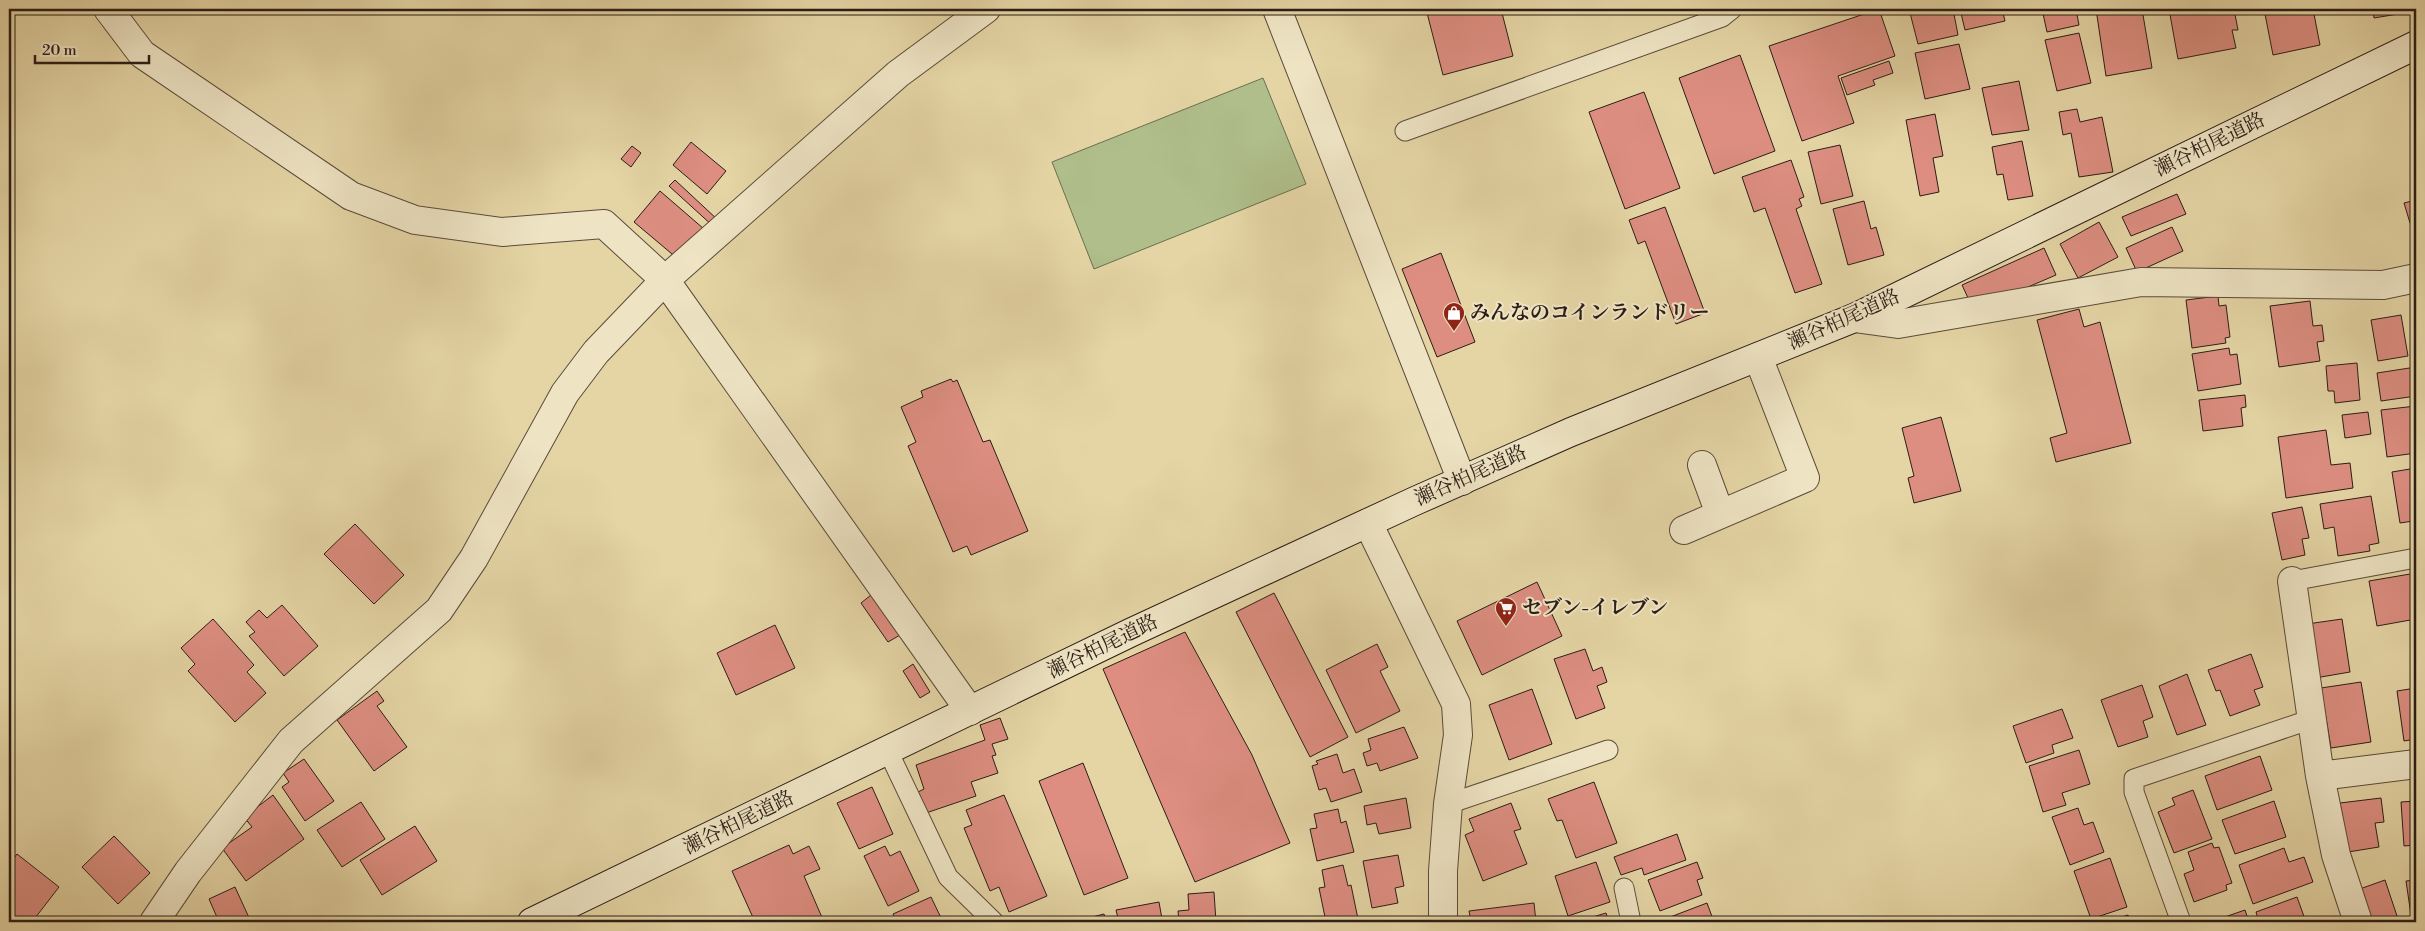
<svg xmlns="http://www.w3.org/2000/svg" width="2425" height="931" viewBox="0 0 2425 931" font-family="'Libre Bodoni','Noto Serif JP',serif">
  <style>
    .green { fill: #afbe8b; stroke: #6d6e50 }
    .building { fill: #dd8e81; stroke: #2b1d16 }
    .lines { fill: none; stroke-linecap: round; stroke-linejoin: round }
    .lane-casing { stroke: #5a4b3a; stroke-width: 21 }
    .street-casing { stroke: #5a4b3a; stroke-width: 30 }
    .secondary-casing { stroke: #2b1d16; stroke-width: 30 }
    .lane { stroke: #eee4c4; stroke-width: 19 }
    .street { stroke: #eee4c4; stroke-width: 28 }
    .secondary { stroke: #eee4c4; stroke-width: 28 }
    .labels { text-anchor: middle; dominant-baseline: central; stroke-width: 4; stroke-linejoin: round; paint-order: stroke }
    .street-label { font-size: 20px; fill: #2b1d16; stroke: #eee4c4 }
    .poi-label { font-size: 20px; font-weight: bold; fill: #2b1d16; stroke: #eee4c4; text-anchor: start }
  </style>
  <rect width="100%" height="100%" fill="#e5d5a5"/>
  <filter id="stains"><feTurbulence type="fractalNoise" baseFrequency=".004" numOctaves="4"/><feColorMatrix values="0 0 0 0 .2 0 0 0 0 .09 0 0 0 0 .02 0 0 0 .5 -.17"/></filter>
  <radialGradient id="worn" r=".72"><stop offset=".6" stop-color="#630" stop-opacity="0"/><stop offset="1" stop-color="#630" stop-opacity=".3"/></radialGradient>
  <path class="green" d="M1263 78 1306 184 1094 269 1052 162Z"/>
  <path class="building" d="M1426 9H1501L1513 56 1443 75Z
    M1879 9 1895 56 1838 76 1854 123 1802 141 1769 46Z
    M1909 9H1953L1958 35 1918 44Z
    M1960 9H2002L2005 21 1965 30Z
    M2042 9H2076L2079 25 2047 32Z
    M2096 9H2142L2152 68 2106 76Z
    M2169 9H2234L2238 30H2232L2236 48 2178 59Z
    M2264 9H2313L2320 45 2273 55Z
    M2373 9H2416V11L2374 18Z
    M2079 33 2091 83 2057 91 2045 40Z
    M1959 44 1970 89 1925 99 1915 53Z
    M1740 55 1775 151 1714 174 1679 78Z
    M1889 61 1893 73 1873 80 1875 85 1847 95 1841 78Z
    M2019 81 2029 130 1992 135 1982 88Z
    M1644 92 1680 188 1625 209 1589 112Z
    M2077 109 2080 122 2102 117 2113 172 2079 177 2071 133 2063 135 2059 112Z
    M1935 114 1943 156 1933 158 1939 192 1920 196 1906 120Z
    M2022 141 2033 196 2008 200 2003 174 1997 175 1992 147Z
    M691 142 726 171 707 194 673 165Z
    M1840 145 1853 196 1821 204 1808 152Z
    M632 146 641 153 631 167 621 159Z
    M1791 160 1804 197 1799 199 1802 206 1796 209 1822 284 1795 293 1765 208 1754 212 1742 177Z
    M675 180 719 221 714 227 669 186Z
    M660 191 704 229 678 259 634 222Z
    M2177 194 2186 214 2131 236 2122 217Z
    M2416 200V221L2410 223 2404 203Z
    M1864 201 1871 229 1876 227 1884 255 1848 265 1833 209Z
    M1665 207 1705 313 1676 324 1645 241 1638 244 1629 220Z
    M2099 222 2118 257 2078 278 2060 244Z
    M2172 227 2183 251 2137 272 2126 248Z
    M2044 248 2056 275 2014 293 1969 300 1962 285Z
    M1441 253 1475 342 1437 357 1402 269Z
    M2218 296 2219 306 2226 305 2230 337 2225 338 2226 343 2192 348 2186 300Z
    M2310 301 2313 326 2322 325 2324 341 2317 342 2320 361 2279 367 2270 306Z
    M2079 309 2084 327 2100 322 2131 443 2056 462 2050 438 2067 433 2037 320Z
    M2401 315 2408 356 2378 361 2371 320Z
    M2229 348 2230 355 2237 354 2241 384 2198 391 2192 354Z
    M2357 363 2360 400 2335 403 2334 391H2328L2326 366Z
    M2416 367V396L2381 401 2377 373Z
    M951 379 953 382 957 380 983 442 990 440 1028 531 971 555 967 546 953 552 908 446 916 442 901 407 923 397 921 391Z
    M2245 395 2246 407 2241 408 2243 426 2203 431 2199 400Z
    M2416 406V453L2387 457 2381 410Z
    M2368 412 2371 434 2345 438 2342 415Z
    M1941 417 1961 491 1914 503 1908 478 1914 476 1902 428Z
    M2326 430 2331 465 2350 463 2353 488 2286 498 2278 437Z
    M2416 468V528H2414L2413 521 2400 523 2392 472Z
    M2371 496 2379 543 2369 545 2370 551 2338 556 2334 527 2324 529 2320 504Z
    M2302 507 2309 538 2302 539 2305 555 2282 560 2272 513Z
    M355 524 404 575 374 604 324 554Z
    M2416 573V619L2377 626 2369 581Z
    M1537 582 1562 636 1482 675 1457 621Z
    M1274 593 1348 737 1310 757 1236 612Z
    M871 595 900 635 888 642 861 603Z
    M282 605 318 646 284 676 249 636 255 632 246 622 259 610 267 618Z
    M213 619 254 665 247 672 266 693 235 722 188 671 195 664 181 648Z
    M2342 619 2350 672 2315 678 2307 624Z
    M775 625 795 668 736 695 717 653Z
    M2411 625H2416V659Z
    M1185 632 1252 755 1290 843 1195 882 1103 669Z
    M1377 644 1388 667 1380 671 1400 711 1356 733 1326 670Z
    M1585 649 1593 671 1602 667 1607 682 1597 686 1605 708 1576 719 1554 659Z
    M2251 654 2263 687 2254 690 2260 705 2230 716 2220 690 2216 691 2208 670Z
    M913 664 930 692 920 698 903 671Z
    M2187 674 2206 725 2177 735 2159 686Z
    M2361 682 2371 742 2331 748 2321 688Z
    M2142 685 2153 717 2143 721 2148 737 2118 747 2101 700Z
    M2416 688V739L2404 741 2397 691Z
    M1532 689 1552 744 1509 760 1489 705Z
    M377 691 384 701 377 706 407 747 374 771 337 720Z
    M2062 709 2073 738 2052 745 2054 753 2026 763 2013 726Z
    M1000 718 1008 739 992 744 996 755 992 756 998 773 971 782 976 796 926 813 918 792 924 789 916 765 985 740 980 725Z
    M1404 727 1418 758 1380 771 1377 763 1367 766 1363 753 1371 750 1368 739Z
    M2079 750 2090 784 2062 793 2066 805 2043 812 2029 766Z
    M1337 754 1343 773 1354 769 1362 792 1331 802 1326 788 1319 790 1312 766 1318 764 1316 761Z
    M2260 756 2272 790 2217 810 2205 776Z
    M304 759 334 801 305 821 282 787 289 782 283 773Z
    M1083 763 1128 878 1084 895 1039 781Z
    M1594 782 1617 843 1576 858 1562 820 1557 821 1548 799Z
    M872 787 893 834 859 849 837 803Z
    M2193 790 2212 839 2174 853 2158 812 2175 805 2172 798Z
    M273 795 304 839 246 881 222 848 252 827 244 817Z
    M1004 795 1047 896 1009 912 999 887 990 891 964 828 972 825 966 810Z
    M1406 798 1411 828 1379 834 1376 823 1367 825 1364 806Z
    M2381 798 2384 822 2375 823 2379 847 2348 852 2340 803Z
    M2274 801 2286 837 2235 854 2222 820Z
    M2416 801V845L2404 846 2401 802Z
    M361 802 385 839 342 867 317 830Z
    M1511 803 1521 829 1514 831 1527 864 1483 881 1465 835 1474 831 1469 819Z
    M2078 808 2084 825 2093 822 2104 852 2070 865 2052 817Z
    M1338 809 1341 823 1346 821 1354 852 1317 861 1310 829 1317 828 1314 814Z
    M415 826 437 861 382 895 360 860Z
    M1677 834 1686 860 1644 875 1642 868 1621 875 1614 857Z
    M114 836 150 873 118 904 82 867Z
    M2212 843 2214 848 2219 847 2232 883 2226 885 2227 890 2194 902 2184 874 2194 870 2188 852Z
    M789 845 793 854 809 846 820 869 804 876 824 922H755L732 871Z
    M885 846 890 856 900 851 919 891 888 906 864 856Z
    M2284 848 2289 862 2304 857 2313 882 2253 904 2239 865Z
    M17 854 59 887 32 922H15L9 917V865Z
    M1398 855 1404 886 1395 888 1398 903 1372 908 1363 861Z
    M2110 858 2127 907 2091 919 2074 871Z
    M1596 862 1610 902 1568 916 1555 876Z
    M1697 862 1703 878 1697 880 1702 895 1660 911 1648 880Z
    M1343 865 1348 886 1351 885 1358 919 1326 922 1319 888 1325 887 1322 870Z
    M2385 880 2399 922H2369L2357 890Z
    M2416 880V922H2412L2406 881Z
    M235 887 251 922H219L209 899Z
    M1214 892 1216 922H1179L1178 911 1189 910 1188 894Z
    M931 897 943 922H896L893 914Z
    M2297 897 2306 922H2259L2256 912Z
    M1159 902 1162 919 1155 922H1119L1116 910Z
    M1534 903 1536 922H1471L1469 911Z
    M1707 903 1714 922H1666L1665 919Z
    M2245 910 2249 922H2220L2219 919Z
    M1606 913 1609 922H1576Z
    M1104 914 1106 922H1072Z
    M2128 915 2131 922H2106Z"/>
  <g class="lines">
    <g class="lane-casing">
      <path id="lane" d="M1405 131 1722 17 1732 9
        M2292 581 2416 558
        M888 751 948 877 994 922
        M1448 804 1608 750
        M1624 888 1631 922
        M2181 922 2134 792V779L2312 719"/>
    </g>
    <g class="street-casing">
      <path id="street" d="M108 9 142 54 351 196 415 220 502 232 604 224 665 280 970 711
        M1277 9 1462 481
        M1854 318 1898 324 2141 282 2383 285 2416 278
        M1702 465 1720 514
        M1368 523 1456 704 1458 735 1448 804 1443 871V922
        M1684 530 1805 478 1758 357
        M2292 581 2320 776 2416 764
        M2320 776 2336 855 2358 922
        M154 922 188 872 291 741 439 610 474 558 565 393 596 352 665 280 898 74 986 9"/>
    </g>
    <g class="secondary-casing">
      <path id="secondary" d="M532 922 1132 632 1415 501 1571 432 1854 318 2416 45"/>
    </g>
    <use href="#lane" class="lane"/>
    <use href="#street" class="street"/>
    <use href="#secondary" class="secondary"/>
  </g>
  <defs>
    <g id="shop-pin" transform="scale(1.125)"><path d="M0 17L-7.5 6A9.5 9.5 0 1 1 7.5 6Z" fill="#8f2418" stroke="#eee4c4"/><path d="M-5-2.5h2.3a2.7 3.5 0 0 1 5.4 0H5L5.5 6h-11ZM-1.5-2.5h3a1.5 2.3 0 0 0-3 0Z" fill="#fff"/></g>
    <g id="supermarket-pin" transform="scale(1.125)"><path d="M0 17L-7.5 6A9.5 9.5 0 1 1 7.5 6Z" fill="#8f2418" stroke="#eee4c4"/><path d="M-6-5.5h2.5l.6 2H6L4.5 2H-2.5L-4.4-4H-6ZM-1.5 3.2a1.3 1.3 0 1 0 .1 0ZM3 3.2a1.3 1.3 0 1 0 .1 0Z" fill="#fff"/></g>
  </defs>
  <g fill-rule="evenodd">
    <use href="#shop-pin" x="1454" y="313"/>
    <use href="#supermarket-pin" x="1506" y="608"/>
  </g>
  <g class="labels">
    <g class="street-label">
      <text transform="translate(2210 145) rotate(-26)">瀬谷柏尾道路</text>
      <text transform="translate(1844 320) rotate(-24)">瀬谷柏尾道路</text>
      <text transform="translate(1471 476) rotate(-24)">瀬谷柏尾道路</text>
      <text transform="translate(1103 647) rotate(-26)">瀬谷柏尾道路</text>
      <text transform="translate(739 823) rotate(-26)">瀬谷柏尾道路</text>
    </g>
    <g class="poi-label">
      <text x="1470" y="313">みんなのコインランドリー</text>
      <text x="1522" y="608">セブン-イレブン</text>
    </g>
  </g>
  <rect width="2425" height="931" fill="none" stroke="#e5d5a5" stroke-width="30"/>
  <rect x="10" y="10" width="2405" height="911" fill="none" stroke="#2b1d16" stroke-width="2.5"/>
  <rect x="15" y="15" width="2395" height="901" fill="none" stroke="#2b1d16"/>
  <path d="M35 55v8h114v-8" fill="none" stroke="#2b1d16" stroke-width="2.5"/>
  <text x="42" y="55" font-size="15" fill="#2b1d16" stroke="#eee4c4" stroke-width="4" paint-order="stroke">20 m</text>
  <rect width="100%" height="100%" filter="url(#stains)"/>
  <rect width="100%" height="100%" fill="url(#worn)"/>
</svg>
